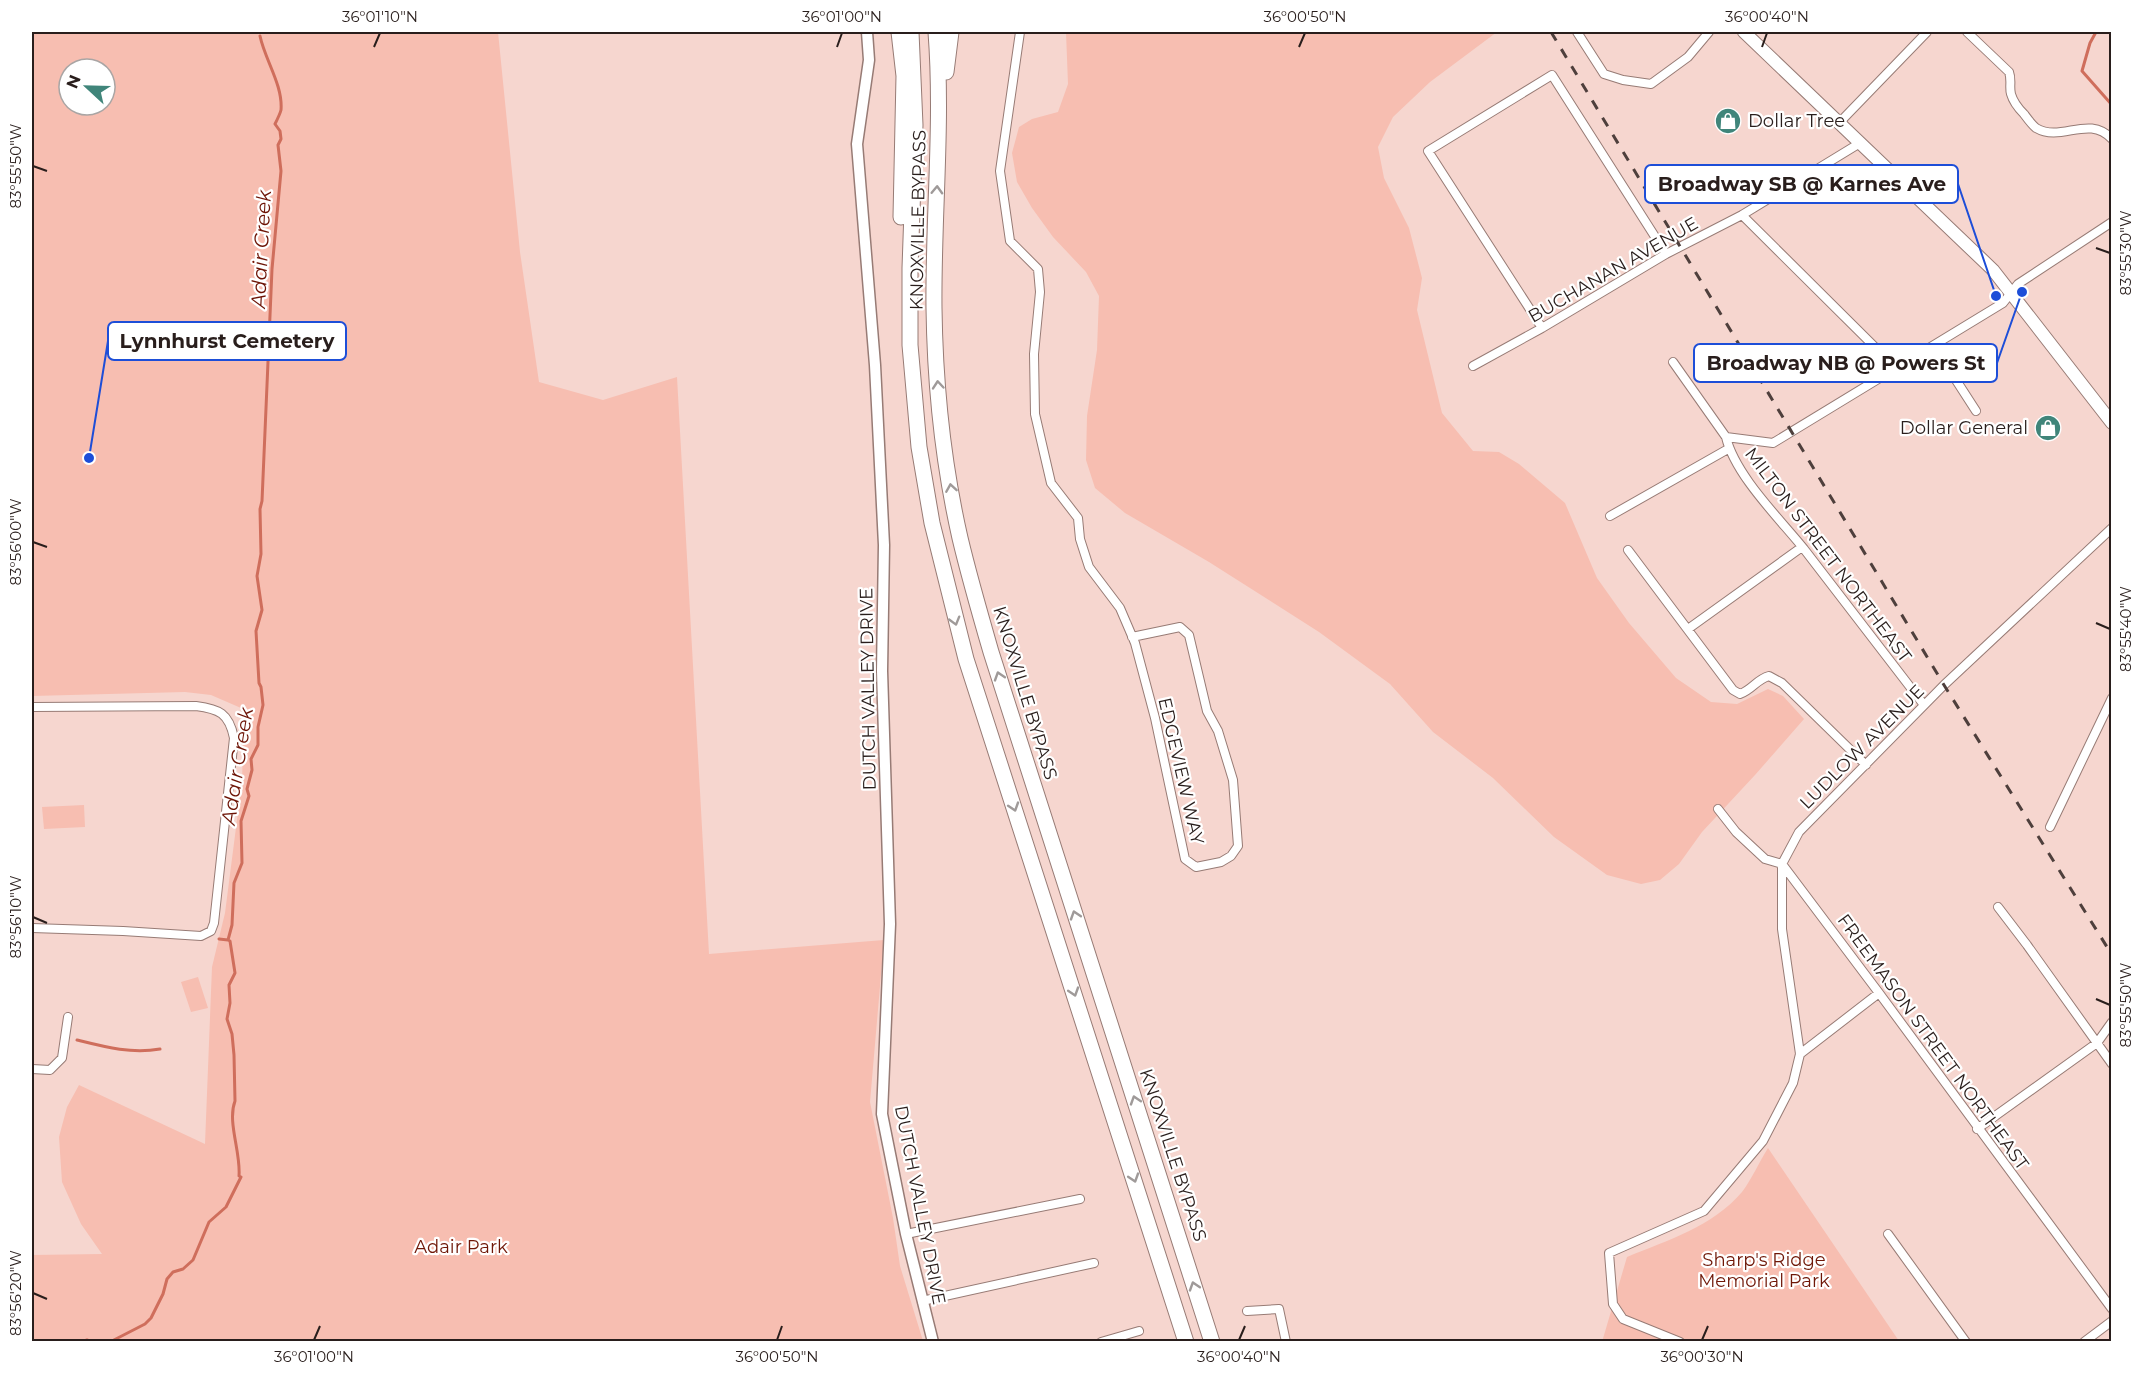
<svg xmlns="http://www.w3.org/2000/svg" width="2143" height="1373" viewBox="0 0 2143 1373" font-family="Montserrat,sans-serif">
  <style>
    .green { fill: #f7beb1; fill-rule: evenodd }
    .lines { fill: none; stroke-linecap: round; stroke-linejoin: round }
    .stream { stroke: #cf6e5c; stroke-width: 3 }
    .minor-casing { stroke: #977b75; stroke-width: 10 }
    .tertiary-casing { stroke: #977b75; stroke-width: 13 }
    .primary-casing { stroke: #977b75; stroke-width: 14 }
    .motorway-casing { stroke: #977b75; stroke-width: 17 }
    .minor { stroke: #fff; stroke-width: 8 }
    .tertiary { stroke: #fff; stroke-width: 10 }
    .primary { stroke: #fff; stroke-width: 12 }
    .motorway { stroke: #fff; stroke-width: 15 }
    .rail { stroke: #4e3f3c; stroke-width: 3; stroke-dasharray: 10 10; stroke-linecap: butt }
    .oneway { stroke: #9f9a99 }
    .ticks { fill: none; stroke: #291e1c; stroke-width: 2 }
    .labels { text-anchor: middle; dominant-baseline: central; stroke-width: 4.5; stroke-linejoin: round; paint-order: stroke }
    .poi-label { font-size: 18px; fill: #291e1c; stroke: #fff; text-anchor: start }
    .street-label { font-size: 18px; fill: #291e1c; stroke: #fff }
    .park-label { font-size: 18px; fill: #6f1707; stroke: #fff }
    .water-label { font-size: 20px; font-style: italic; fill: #6d1305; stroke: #fff }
    .leader { fill: none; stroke: #1d4ed8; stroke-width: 2 }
    .callout-dot { fill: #1d4ed8; stroke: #fff; stroke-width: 2 }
    .callout { fill: #fff; stroke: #1d4ed8; stroke-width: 2 }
    .callout-label { font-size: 20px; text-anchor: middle; font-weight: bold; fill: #291e1c }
    .neatline { fill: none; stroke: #291e1c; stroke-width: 2 }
    .ticks-label { font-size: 15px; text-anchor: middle; fill: #291e1c }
  </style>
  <rect width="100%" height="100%" fill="#f6d6cf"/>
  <path class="green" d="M32 32H498L520 252 539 382 603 400 677 377 709 954 884 940 870 1102 893 1218 900 1266 923 1341H32V1255L102 1254 81 1224 62 1182 59 1137 67 1107 79 1085 205 1144 212 967 225 913 242 781 244 721 241 708 211 695 185 692 32 696ZM69 69H105V105H69Z
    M1066 32H1497L1430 82 1393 117 1378 147 1384 178 1409 228 1422 278 1417 310 1442 413 1473 451 1499 452 1519 464 1565 503 1597 578 1629 623 1676 678 1711 702 1737 704 1768 689 1783 696 1804 719 1755 775 1702 832 1679 864 1660 880 1641 884 1607 875 1554 837 1493 778 1433 732 1390 684 1319 632 1209 562 1125 513 1095 488 1086 460 1087 416 1097 350 1099 296 1086 272 1053 237 1032 208 1017 182 1012 153 1019 127 1032 119 1058 112 1068 84Z
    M84 805 85 827 44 829 42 807Z
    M198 977 208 1008 191 1012 181 982Z
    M1768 1148 1899 1341 1602 1342 1627 1257C1668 1240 1712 1227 1742 1192 1752 1179 1759 1162 1768 1148Z"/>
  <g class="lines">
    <path class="stream" d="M2096 32 2090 43 2082 71 2112 105
      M219 939 228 940
      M77 1040C105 1047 131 1054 160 1049
      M81 1342 87 1340 92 1342
      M110 1342 145 1324 151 1318 163 1294 167 1279 173 1272 183 1269 193 1260 209 1222 226 1207 241 1177 239 1176C241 1152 227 1122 235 1101L234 1055 232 1034 227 1019 230 1003 229 985 235 973 230 941 228 940 232 925 234 883 242 863 241 821 249 796 247 789 252 770 251 759 258 745V727L263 705 261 687 259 683 256 631 262 610 257 576 261 554 260 509 262 501 272 269 281 171 278 145 281 139 280 131 275 124C277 120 280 114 281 110 283 85 265 60 260 36"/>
    <g class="minor-casing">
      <path id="minor" d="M1020 32 1000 171 1010 241 1038 269 1040 292 1034 354 1035 414 1051 483 1078 518 1080 539 1089 567 1120 608 1135 643 1155 718 1185 859 1196 867 1221 862 1231 856 1238 846 1233 780 1218 731 1207 711 1189 635 1180 627 1132 637
        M1577 32 1604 74 1623 80 1651 84 1688 57 1709 32
        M1967 32 2009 72C2012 80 2009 87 2011 94 2013 101 2019 109 2024 114 2027 118 2032 125 2036 128 2062 143 2088 114 2112 139
        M1839 123 1927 32
        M1742 215 1897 369
        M1542 328 1428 151 1552 75 1666 254
        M1934 346 1976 411
        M1673 362 1726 437C1735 475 1779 518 1804 549 1844 601 1884 653 1924 705
        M1473 366 1542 328 1666 254 1742 215 1860 143
        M1726 437 1773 443 2003 303 2018 284 2112 222
        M1610 516 1728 449
        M1628 550 1733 690 1740 694C1752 690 1757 679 1769 676L1782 683 1866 765
        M1688 629 1802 547
        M32 707 196 706C219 709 229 713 234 738L214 923 211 931 201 936 123 931 32 928
        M1718 809 1736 832 1765 859 1782 864 1879 993 2112 1309
        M2050 827 2112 698
        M1998 907 2027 945 2112 1064
        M1800 1054 1879 993
        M32 1069 50 1070 62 1058 68 1017
        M1977 1129 2097 1043 2112 1022
        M906 1234 1080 1199
        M1888 1234 1966 1342
        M922 1301 1094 1263
        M1247 1311 1279 1309 1286 1342
        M1101 1342 1139 1331
        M1680 1342 1623 1319 1613 1304 1609 1253 1704 1211 1763 1141 1793 1083 1800 1054 1782 929V864L1799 832 1944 685 2112 528
        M2084 1342 2112 1321"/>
    </g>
    <g class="tertiary-casing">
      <path id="tertiary" d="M867 32 869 60 857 144 875 365 884 545 882 671 890 924 882 1114 906 1234 933 1342"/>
    </g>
    <g class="primary-casing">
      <path id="primary" d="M1744 32 1993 270 2112 423"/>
    </g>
    <g class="motorway-casing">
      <path id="motorway" d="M899 32 904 76 901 217
        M911 32 915 125 910 268V345L919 447 932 523 966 659 1186 1342
        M936 32C943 124 933 216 934 308 935 385 943 463 960 538 969 576 980 614 991 652L1212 1342
        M946 72 951 32"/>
    </g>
    <use href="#minor" class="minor"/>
    <use href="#tertiary" class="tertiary"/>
    <use href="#primary" class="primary"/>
    <use href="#motorway" class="motorway"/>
    <path class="rail" d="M1551 32 1944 685 2112 955"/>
  </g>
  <defs><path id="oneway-chevron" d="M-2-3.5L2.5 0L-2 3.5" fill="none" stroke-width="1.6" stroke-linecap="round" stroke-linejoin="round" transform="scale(1.5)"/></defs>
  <g class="oneway">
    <use href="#oneway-chevron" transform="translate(937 190) rotate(-88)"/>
    <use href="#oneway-chevron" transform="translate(938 385) rotate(-95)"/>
    <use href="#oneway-chevron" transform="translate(951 488) rotate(-99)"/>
    <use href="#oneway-chevron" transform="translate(955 621) rotate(74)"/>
    <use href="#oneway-chevron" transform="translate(999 676) rotate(-108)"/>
    <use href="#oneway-chevron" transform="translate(1014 807) rotate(72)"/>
    <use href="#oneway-chevron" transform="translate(1075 915) rotate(-108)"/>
    <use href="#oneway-chevron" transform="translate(1074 992) rotate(72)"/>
    <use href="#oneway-chevron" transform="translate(1135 1100) rotate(-108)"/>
    <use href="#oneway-chevron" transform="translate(1134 1178) rotate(72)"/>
    <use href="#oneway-chevron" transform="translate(1194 1286) rotate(-108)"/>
  </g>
  <path class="ticks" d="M374 47 380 33M837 47 842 33M1299 47 1305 33M1762 47 1767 33M33 166 47 171M2096 248 2110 253M33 542 47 547M2096 623 2110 629M33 917 47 923M2096 999 2110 1005M33 1293 47 1299M314 1340 320 1326M777 1340 782 1326M1239 1340 1245 1326M1702 1340 1708 1326"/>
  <defs>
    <g id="shop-disc" transform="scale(1.35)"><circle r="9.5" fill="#40857a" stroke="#fff"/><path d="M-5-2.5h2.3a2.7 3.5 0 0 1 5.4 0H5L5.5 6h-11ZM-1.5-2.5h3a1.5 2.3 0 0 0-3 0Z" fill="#fff"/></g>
  </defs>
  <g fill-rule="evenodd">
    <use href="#shop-disc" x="1728" y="121"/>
    <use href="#shop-disc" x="2048" y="428"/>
  </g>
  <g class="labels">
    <g class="poi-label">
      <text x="1748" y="121">Dollar Tree</text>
      <text x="2028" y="428" text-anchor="end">Dollar General</text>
    </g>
    <g class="street-label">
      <text transform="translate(918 220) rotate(-89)">KNOXVILLE BYPASS</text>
      <text transform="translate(1613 270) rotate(-30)">BUCHANAN AVENUE</text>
      <text transform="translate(1828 555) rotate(53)">MILTON STREET NORTHEAST</text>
      <text transform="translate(868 689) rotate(-91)">DUTCH VALLEY DRIVE</text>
      <text transform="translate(1025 693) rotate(73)">KNOXVILLE BYPASS</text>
      <text transform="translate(1862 747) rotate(-45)">LUDLOW AVENUE</text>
      <text transform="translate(1181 771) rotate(77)">EDGEVIEW WAY</text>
      <text transform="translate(1933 1042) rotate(54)">FREEMASON STREET NORTHEAST</text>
      <text transform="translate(1173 1155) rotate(72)">KNOXVILLE BYPASS</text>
      <text transform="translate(920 1205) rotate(79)">DUTCH VALLEY DRIVE</text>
    </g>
    <g class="park-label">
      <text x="461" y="1247">Adair Park</text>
      <text x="1764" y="1260">Sharp's Ridge<tspan x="1764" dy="21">Memorial Park</tspan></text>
    </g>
    <g class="water-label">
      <text transform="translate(261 249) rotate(-87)">Adair Creek</text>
      <text transform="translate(237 766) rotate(-81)">Adair Creek</text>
    </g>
  </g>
  <path class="leader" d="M1996 296L1958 184M89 458L108 341M2022 292L1997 363"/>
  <g class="callout-dot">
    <circle cx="1996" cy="296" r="6"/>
    <circle cx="89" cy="458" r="6"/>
    <circle cx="2022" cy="292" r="6"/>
  </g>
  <g class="callout">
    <rect x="1645" y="165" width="313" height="38" rx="6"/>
    <rect x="108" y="322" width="238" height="38" rx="6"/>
    <rect x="1694" y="344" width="303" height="38" rx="6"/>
  </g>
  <g class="callout-label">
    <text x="1802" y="191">Broadway SB @ Karnes Ave</text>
    <text x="227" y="348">Lynnhurst Cemetery</text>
    <text x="1846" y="370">Broadway NB @ Powers St</text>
  </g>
  <rect width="2143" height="1373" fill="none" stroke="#ffffff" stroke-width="66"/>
  <g transform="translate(87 87) rotate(292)"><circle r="28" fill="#ffffff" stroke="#a9a5a4" stroke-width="1.5"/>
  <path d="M0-4.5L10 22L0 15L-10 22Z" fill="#40857a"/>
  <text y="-9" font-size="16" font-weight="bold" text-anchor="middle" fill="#291e1c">N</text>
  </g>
  <rect x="33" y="33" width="2077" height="1307" class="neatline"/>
  <g class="ticks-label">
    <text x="380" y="22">36°01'10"N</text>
    <text x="842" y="22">36°01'00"N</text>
    <text x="1305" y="22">36°00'50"N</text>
    <text x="1767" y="22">36°00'40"N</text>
    <text transform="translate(16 166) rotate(-90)" y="5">83°55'50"W</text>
    <text transform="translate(2126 253) rotate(-90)" y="5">83°55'30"W</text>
    <text transform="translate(16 542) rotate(-90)" y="5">83°56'00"W</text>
    <text transform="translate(2126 629) rotate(-90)" y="5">83°55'40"W</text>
    <text transform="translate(16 917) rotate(-90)" y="5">83°56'10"W</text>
    <text transform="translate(2126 1005) rotate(-90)" y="5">83°55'50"W</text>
    <text transform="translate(16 1293) rotate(-90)" y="5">83°56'20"W</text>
    <text x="314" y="1362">36°01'00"N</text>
    <text x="777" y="1362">36°00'50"N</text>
    <text x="1239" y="1362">36°00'40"N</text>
    <text x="1702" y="1362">36°00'30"N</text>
  </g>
</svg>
